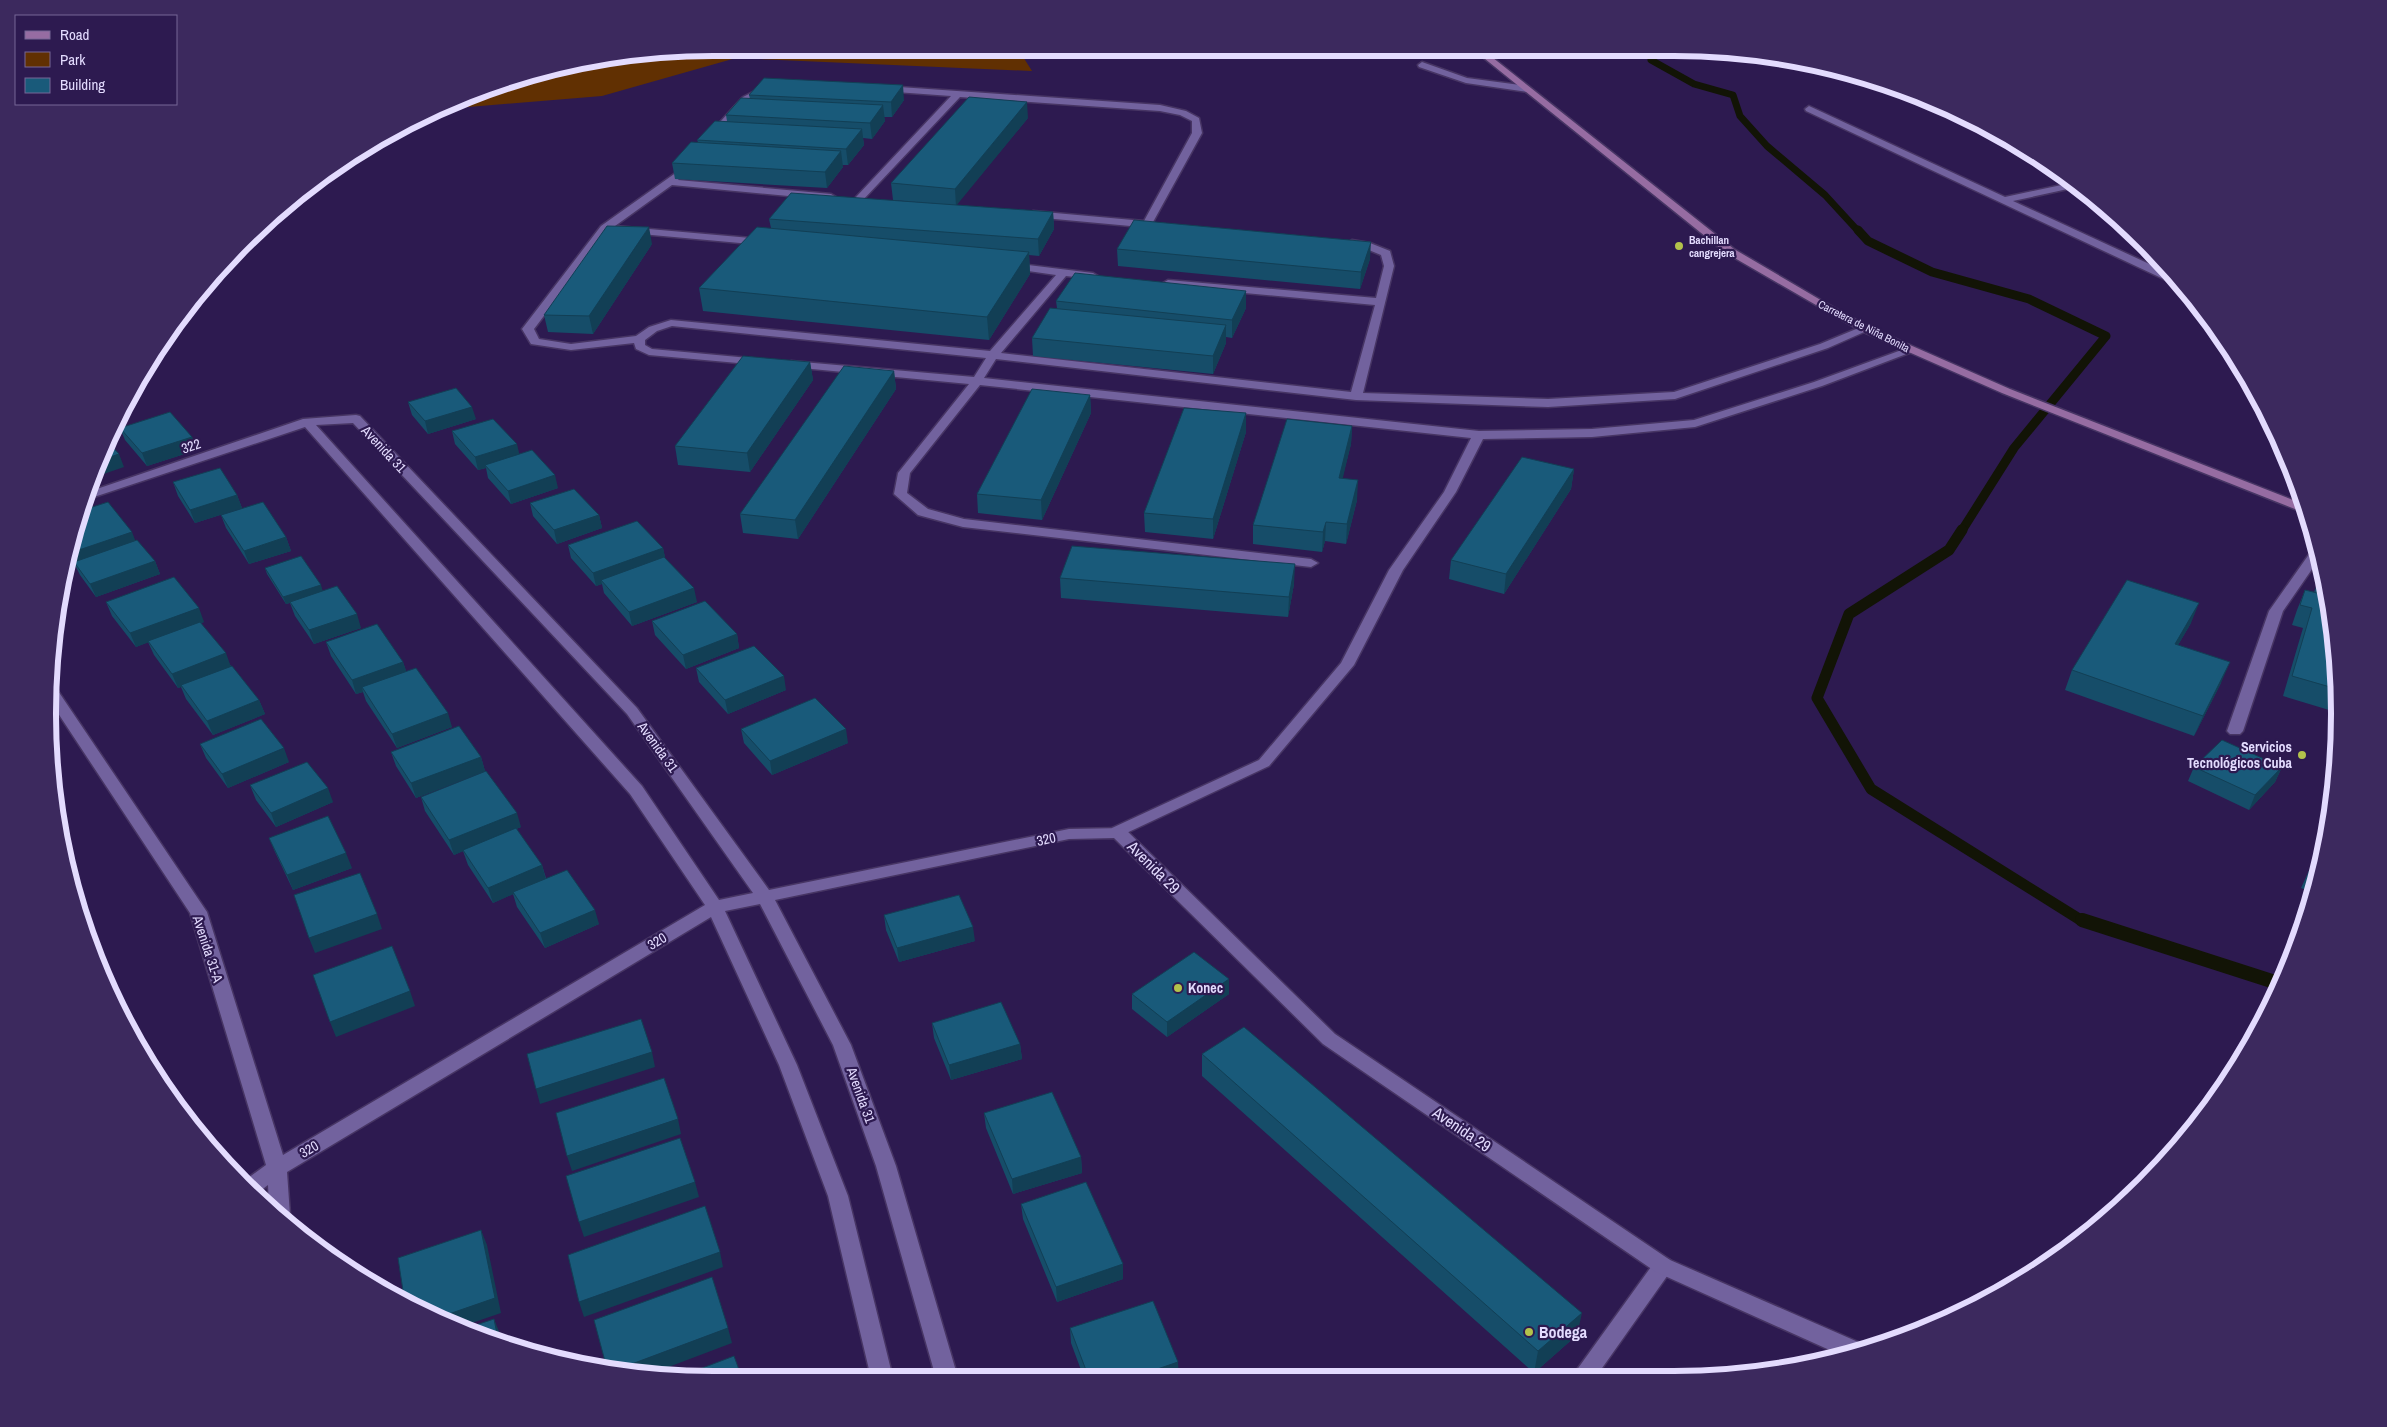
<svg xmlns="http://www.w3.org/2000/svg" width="2387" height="1427" viewBox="0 0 2387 1427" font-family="'Archivo Narrow',sans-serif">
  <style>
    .green { fill: #613002 }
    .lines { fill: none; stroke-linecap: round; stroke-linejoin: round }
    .stream-far3 { stroke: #121406; stroke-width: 7 }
    .stream-far2 { stroke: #121406; stroke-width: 9 }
    .stream-far1 { stroke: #121406; stroke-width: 11 }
    .stream { stroke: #121406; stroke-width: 14 }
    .lane-casing { stroke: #473564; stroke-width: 3 }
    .street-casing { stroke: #473564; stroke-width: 3 }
    .secondary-casing { stroke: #473564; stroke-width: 3 }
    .lane { fill: #72629e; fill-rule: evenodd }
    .street { fill: #72629e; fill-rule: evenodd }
    .secondary { fill: #966ca2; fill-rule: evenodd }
    .wall { fill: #164d69 }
    .shaded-wall { fill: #123f55 }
    .building { fill: #195a7a; stroke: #123f55 }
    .poi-dot { fill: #b3c24b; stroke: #2d1a50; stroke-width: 2 }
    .labels { text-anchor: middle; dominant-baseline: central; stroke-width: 4.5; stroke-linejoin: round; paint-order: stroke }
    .far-poi-label { font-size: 11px; font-weight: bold; fill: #e3dbfe; stroke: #2d1a50; text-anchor: start }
    .far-street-label { font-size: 11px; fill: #e3dbfe; stroke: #2d1a50 }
    .street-label { font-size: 14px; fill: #e3dbfe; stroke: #2d1a50 }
    .poi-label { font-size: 14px; font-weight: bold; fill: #e3dbfe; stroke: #2d1a50; text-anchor: end }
    .near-street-label { font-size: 16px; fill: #e3dbfe; stroke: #2d1a50 }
    .near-poi-label { font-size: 16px; font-weight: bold; fill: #e3dbfe; stroke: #2d1a50; text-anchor: start }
    .rim { fill: none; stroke: #e3dbfe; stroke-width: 6 }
  </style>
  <rect width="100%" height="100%" fill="#2d1a50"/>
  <path class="green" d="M1020 52 1032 71 736 58 602 96 433 110 500 83 626 53Z"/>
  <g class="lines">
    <path class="stream-far3" d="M1655 49 1651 60 1694 84 1733 95 1740 116 1767 146 1825 195 1859 232"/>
    <path class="stream-far2" d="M1858 230 1868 241 1932 272 2029 299 2106 336 2014 448 1961 532"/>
    <path class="stream-far1" d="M1962 530 1949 550 1849 614 1817 698 1871 789 2079 919 2086 921"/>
    <path class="stream" d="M2082 920 2281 984"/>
    <g class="lane-casing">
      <path id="lane" d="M1422 62 1467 78 1527 86 1531 89 1527 92 1466 83 1419 67 1418 65Z
        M765 86 772 88 749 101 715 138H709V134L743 97Z
        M885 86 1160 105 1186 111 1199 118 1202 133 1153 222 1157 225 1152 228 1033 217 1028 214 1033 211 1144 221 1192 133V121L1180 115 1160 111 960 97 862 201H856V197L951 96 882 91 881 89Z
        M1809 106 2005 197 2071 183 2077 187 2013 201 2171 274 2178 284 2172 283 1806 111 1805 109Z
        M677 172 682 175 678 180 831 194 836 197 831 200 672 185 615 226 762 239 767 242 762 245 608 231 534 329 539 339 571 344 636 336 649 327 671 320 990 351 1056 275 1008 268V264L1012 263 1093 273 1098 276 1093 279 1066 276 1001 353 1351 392 1375 305 1168 286 1163 283 1168 280 1376 298 1384 266 1381 255 1364 248 1348 245 1347 243 1352 240 1370 243 1390 251 1394 266 1363 393 1548 399 1674 392 1820 344 1861 327H1869L1871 329 1828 348 1675 399 1548 407 1356 400 996 359 984 378 1479 431 1592 429 1694 420 1814 382 1907 348 1911 347 1917 350 1822 386 1695 427 1592 437 1483 439 1456 492 1403 570 1354 665 1269 766 1118 837 1112 836 1110 832 1112 828 1259 760 1341 663 1389 570 1444 492 1471 438 980 385 910 473 907 493 928 509 964 519 1311 559 1318 563 1311 567 963 527 918 515 894 494 898 473 969 384 791 367 785 364 791 361 974 377 986 358 672 326 657 331 645 340V345L652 349 760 359 766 362 760 365 649 355 636 349 634 343 571 350 531 344 522 329 601 226Z
        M2316 549 2319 559 2283 611 2243 731 2240 734H2230L2227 731 2269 611 2312 550Z
        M1663 1257 1670 1260 1673 1266 1670 1272 1595 1378H1571L1656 1260Z"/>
    </g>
    <g class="street-casing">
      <path id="street" d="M356 415 360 416 637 708 769 890 1069 829 1124 828 1335 1034 1670 1260 1865 1345 1866 1348 1845 1357 1656 1272 1323 1044 1114 838 1069 839 775 900 851 1045 896 1166 958 1378H936L876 1166 833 1045 760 904 725 911 797 1065 848 1196 893 1378H871L828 1196 779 1065 711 917 287 1172 290 1215 287 1221 269 1207 268 1185 255 1195 241 1183 266 1165 190 913 48 698 49 684 54 685 207 912 283 1155 705 905 630 794 305 427 82 501 85 493 303 419ZM353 423 627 714 753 893 719 900 642 786 316 425Z"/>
    </g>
    <g class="secondary-casing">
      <path id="secondary" d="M1474 50H1483L1734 249 1824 302 1869 327 2010 389 2303 504 2305 513 2002 393 1861 331 1726 253Z"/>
    </g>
    <use href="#lane" class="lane"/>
    <use href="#street" class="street"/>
    <use href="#secondary" class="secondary"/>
  </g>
  <path class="wall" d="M749 95 904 100 892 117H884L885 121 872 139 863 138 864 145 848 165H842L843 167 827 188 675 179 672 163 698 142 697 140 727 121 726 115 750 99Z
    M1028 118 956 205 1053 212 1054 229 1039 256 1029 255 1030 274 989 340 703 311 699 288 771 228 769 219 938 204 893 200 891 183Z
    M652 244 593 334 548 332 544 315Z
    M1117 249 1370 259 1360 289 1118 266Z
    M1056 301 1246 308 1232 338 1226 337V343L1213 374 1033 356 1032 338 1057 308Z
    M810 362 813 380 750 472 678 465 675 446Z
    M894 371 896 389 798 539 743 533 740 514Z
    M1090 395 1091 413 1042 520 978 513 977 494Z
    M408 402 476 419 428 434 412 415Z
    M1246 413V432L1213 539 1145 532 1144 513Z
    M1352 426 1351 444 1342 479 1357 500 1346 544 1325 541 1322 552 1253 544V525Z
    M120 428 192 437 197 450 147 466 125 440Z
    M452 431 519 454 558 488 511 504 488 478 486 468 478 470 455 444Z
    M1574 469 1571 489 1504 594 1449 579 1451 560Z
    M173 482 237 495 242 508 195 523 178 496Z
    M530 503 599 515 602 528 557 544 533 516Z
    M80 511 135 541 155 561 160 574 96 597 80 575 76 567 71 568 68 564Z
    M221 515 286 537 291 551 249 564 226 528Z
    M568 545 663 548 665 558 697 602 632 626 604 593 602 584 596 586 571 558Z
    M265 568 323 591 361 628 314 644 295 616 290 603 286 604 267 574Z
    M2323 571 2327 584 2339 713 2283 696 2303 628 2292 625 2297 610 2305 590 2314 592Z
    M1060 578 1294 584 1288 617 1061 598Z
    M106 602 204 622 201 623 231 666 259 700 265 714 213 735 186 699 181 687 178 688 154 655 148 642 136 647 112 616Z
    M652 621 737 634 739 648 686 669 655 635Z
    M2191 623 2178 645 2221 683 2194 736 2065 690 2072 670Z
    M326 642 403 662 406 671 452 727 397 748 366 701 363 692 356 694 331 656Z
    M696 668 786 690 728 714 699 682Z
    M741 729 848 743 772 775 744 743Z
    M200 744 289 762 228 788 206 758Z
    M391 752 481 757 485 771 416 798 396 766Z
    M2194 767H2282L2275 782 2249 810 2188 781Z
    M250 785 333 802 276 827 256 800Z
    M421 797 521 827 516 829 542 865 546 878 599 924 545 948 517 907 513 894 493 903 468 865 463 851 454 855 425 811Z
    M2328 829 2327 844 2312 892 2301 888Z
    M269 838 352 868 293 890 275 852Z
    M884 915 975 941 899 962 886 930Z
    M1132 994H1229L1167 1037 1132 1009Z
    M932 1023 1020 1044 1022 1059 951 1080 934 1038Z
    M1202 1054 1577 1335 1534 1373 1202 1076Z
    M984 1113 1081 1157 1082 1173 1013 1194 986 1128Z
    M1021 1204 1123 1279 1057 1302 1023 1219Z
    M1070 1328 1179 1377 1176 1378H1084L1071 1343Z"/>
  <path class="shaded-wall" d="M903 85 904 100 892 117 891 102Z
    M1027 102 1028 118 956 206 955 189Z
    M883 105 885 121 872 139 870 123Z
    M862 129 864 145 848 165 846 149Z
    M841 151 843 167 827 188 825 172Z
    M1053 212 1054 229 1039 256 1038 239Z
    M649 227 652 244 593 334 589 316Z
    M1371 242 1370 259 1360 289 1361 272Z
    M1029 252 1030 274 989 340 987 317Z
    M1246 291V308L1232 338V320Z
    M1226 325V343L1213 374V356Z
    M810 362 813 380 750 472 747 453Z
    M894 371 896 389 798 539 795 520Z
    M1090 395 1091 413 1042 520 1041 500Z
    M472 407 476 419 428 434 425 421Z
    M1246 413V432L1213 539V519Z
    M1352 426 1351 444 1338 498 1339 478Z
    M192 437 197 450 147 466 142 453Z
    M517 444 520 457 485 465 486 468 478 470 475 457Z
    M119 454 124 467 92 478 99 461Z
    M1574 469 1571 489 1504 594 1506 574Z
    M555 475 558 488 511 504 508 491Z
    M1358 480 1357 500 1346 544 1347 524Z
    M237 495 242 508 195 523 190 510Z
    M599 515 602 528 557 544 554 530Z
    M1326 522 1325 541 1322 552 1323 532Z
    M132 532 137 545 74 562 76 567 71 568 68 563 70 553Z
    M286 537 291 551 249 564 244 551Z
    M663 548 666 561 601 580 602 584 596 586 593 573Z
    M155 561 160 574 96 597 90 584Z
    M1295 564 1294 584 1288 617 1289 597Z
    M321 585 323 592 286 604 283 597Z
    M694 588 697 602 632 626 629 612Z
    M2199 603 2191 623 2167 664 2175 644Z
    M199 608 204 622 136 647 130 633Z
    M357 614 361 628 314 644 309 630Z
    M737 634 739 648 686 669 683 655Z
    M226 653 231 667 178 688 172 674Z
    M403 662 408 676 362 687 363 692 356 694 352 680Z
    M2230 662 2221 683 2194 736 2203 716Z
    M784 676 786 690 728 714 725 700Z
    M259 700 265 714 213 735 207 721Z
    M448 713 452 727 397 748 392 734Z
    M846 729 848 743 772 775 770 761Z
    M284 748 289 762 228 788 222 774Z
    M481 757 485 771 416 798 411 783Z
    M2282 767 2275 782 2249 810 2255 795Z
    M328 788 333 802 276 827 271 813Z
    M517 813 521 827 454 855 449 840Z
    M346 853 352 868 293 890 287 875Z
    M542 865 546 880 493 903 488 888Z
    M595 910 599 924 545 948 540 933Z
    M377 914 382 929 315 953 309 938Z
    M973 927 975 941 899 962 897 948Z
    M85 931 92 946 99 966 86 936Z
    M1229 979V994L1167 1037V1022Z
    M410 991 415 1006 336 1037 330 1022Z
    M1020 1044 1022 1059 951 1080 949 1065Z
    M652 1052 655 1067 540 1104 536 1089Z
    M678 1119 681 1134 572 1171 567 1156Z
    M1081 1157 1082 1173 1013 1194 1012 1179Z
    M695 1182 699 1197 584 1237 579 1222Z
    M481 1230 487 1245 501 1313 463 1326 443 1316Z
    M720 1252 723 1267 584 1317 579 1302Z
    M1123 1264V1279L1057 1302 1056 1287Z
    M1582 1313 1577 1335 1534 1373 1538 1351Z
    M494 1319 500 1334 502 1345 499 1344Z
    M728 1328 732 1343 650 1374 621 1368Z
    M1178 1362 1179 1377 1176 1378H1131Z"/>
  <path class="building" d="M764 78 903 85 891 102 749 95Z
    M969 97 1027 102 955 189 891 183Z
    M741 98 883 105 870 123 726 115Z
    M715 121 862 129 846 149 697 140Z
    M691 142 841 151 825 172 672 163Z
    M791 193 1053 212 1038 239 769 219Z
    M1134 220 1371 242 1361 272 1117 249Z
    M607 226 649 227 589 316 544 315Z
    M757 227 1029 252 987 317 699 288Z
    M1075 273 1246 291 1232 320 1056 301Z
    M1050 308 1226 325 1213 356 1032 338Z
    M743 356 810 362 747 453 675 446Z
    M844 366 894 371 795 520 740 514Z
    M456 388 472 407 425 421 408 402Z
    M1032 389 1090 395 1041 500 977 494Z
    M1184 408 1246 413 1213 519 1144 513Z
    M170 412 192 437 142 453 120 428Z
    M493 419 517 444 475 457 452 431Z
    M1287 419 1352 426 1339 478 1358 480 1347 524 1326 522 1323 532 1253 525Z
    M107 441 119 454 99 461Z
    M532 450 555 475 508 491 485 465Z
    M1522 457 1574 469 1506 574 1451 560Z
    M220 468 237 495 190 510 173 482Z
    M574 489 599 515 554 530 530 503Z
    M108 502 132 532 70 553 80 511Z
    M263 502 286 537 244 551 221 515Z
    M637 521 663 548 593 573 568 545Z
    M137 540 155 561 90 584 74 562Z
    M1072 546 1295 564 1289 597 1060 578Z
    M301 556 321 585 283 597 265 568Z
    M664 557 694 588 629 612 601 580Z
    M2323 572 2327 584 2337 689 2292 676 2312 608 2300 605 2305 590 2317 593Z
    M174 577 199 608 130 633 106 602Z
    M2127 580 2199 603 2175 644 2230 662 2203 716 2072 670Z
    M337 586 357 614 309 630 290 602Z
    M705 601 737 634 683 655 652 621Z
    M200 622 226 653 172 674 148 641Z
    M377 624 403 662 352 680 326 642Z
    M754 646 784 676 725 700 696 668Z
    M232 666 259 700 207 721 181 685Z
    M416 668 448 713 392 734 362 687Z
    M815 698 846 729 770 761 741 729Z
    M261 719 284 748 222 774 200 744Z
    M459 726 481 757 411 783 391 752Z
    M2222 740 2282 767 2255 795 2194 767Z
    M307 762 328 788 271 813 250 785Z
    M486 771 517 813 449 840 421 797Z
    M328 816 346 853 287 875 269 838Z
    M516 828 542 865 488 888 463 850Z
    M2328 830 2327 844 2317 876 2309 873Z
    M567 870 595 910 540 933 513 892Z
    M360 873 377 914 309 938 294 895Z
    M959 895 973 927 897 948 884 915Z
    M392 946 410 991 330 1022 313 975Z
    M1194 952 1229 979 1167 1022 1132 994Z
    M1001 1002 1020 1044 949 1065 932 1023Z
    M641 1019 652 1052 536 1089 527 1054Z
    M1244 1027 1582 1313 1538 1351 1202 1054Z
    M664 1078 678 1119 567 1156 556 1113Z
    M1052 1092 1081 1157 1012 1179 984 1113Z
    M680 1138 695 1182 579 1222 566 1176Z
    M1086 1182 1123 1264 1056 1287 1021 1204Z
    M705 1206 720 1252 579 1302 568 1255Z
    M481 1230 495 1298 443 1316 404 1297 398 1258Z
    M712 1277 728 1328 621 1368 606 1365 594 1320Z
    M1153 1301 1178 1362 1131 1378H1089L1070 1328Z
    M494 1319 499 1344 467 1328Z
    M734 1356 742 1378H676Z"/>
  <g class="poi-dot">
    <circle cx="1679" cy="246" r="5"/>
    <circle cx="2302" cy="755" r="5"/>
    <circle cx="1178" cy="988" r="5"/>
    <circle cx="1529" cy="1332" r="5"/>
  </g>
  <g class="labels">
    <g class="far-poi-label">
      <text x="1689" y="240">Bachillan<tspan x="1689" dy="13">cangrejera</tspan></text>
    </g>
    <g class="far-street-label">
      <text transform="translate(1864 326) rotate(27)">Carretera de Niña Bonita</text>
    </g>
    <g class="street-label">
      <text transform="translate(191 446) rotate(-19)">322</text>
      <text transform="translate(384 449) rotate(47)">Avenida 31</text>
      <text transform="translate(658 747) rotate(54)">Avenida 31</text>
      <text transform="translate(1046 839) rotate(-12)">320</text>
      <text transform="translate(657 941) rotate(-31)">320</text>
      <text transform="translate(208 949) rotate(72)">Avenida 31-A</text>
      <text transform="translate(861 1095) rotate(70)">Avenida 31</text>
      <text transform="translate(309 1149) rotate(-31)">320</text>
    </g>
    <g class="poi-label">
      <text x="2292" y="747">Servicios<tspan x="2292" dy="16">Tecnológicos Cuba</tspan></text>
      <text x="1188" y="988" text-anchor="start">Konec</text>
    </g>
    <g class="near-street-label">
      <text transform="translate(1154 867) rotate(45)">Avenida 29</text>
      <text transform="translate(1462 1129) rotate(34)">Avenida 29</text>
    </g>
    <g class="near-poi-label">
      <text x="1539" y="1332">Bodega</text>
    </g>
  </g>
  <path d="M0 0H2387V1427H0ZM713 56H1674A657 657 0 0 1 2331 713V714A657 657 0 0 1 1674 1371H713A657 657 0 0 1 56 714V713A657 657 0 0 1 713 56Z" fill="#3c295e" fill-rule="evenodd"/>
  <path class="rim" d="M713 56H1674A657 657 0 0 1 2331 713V714A657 657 0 0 1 1674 1371H713A657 657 0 0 1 56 714V713A657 657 0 0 1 713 56Z"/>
  <rect x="15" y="15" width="162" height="90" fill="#2d1a50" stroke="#766796"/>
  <rect x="25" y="31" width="25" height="8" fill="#966ca2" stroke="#766796"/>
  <text x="60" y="40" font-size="15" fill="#e3dbfe">Road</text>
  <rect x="25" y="52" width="25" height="15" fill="#613002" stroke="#766796"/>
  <text x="60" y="65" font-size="15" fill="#e3dbfe">Park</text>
  <rect x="25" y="78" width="25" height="15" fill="#195a7a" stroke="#766796"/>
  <text x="60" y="90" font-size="15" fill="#e3dbfe">Building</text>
</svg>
